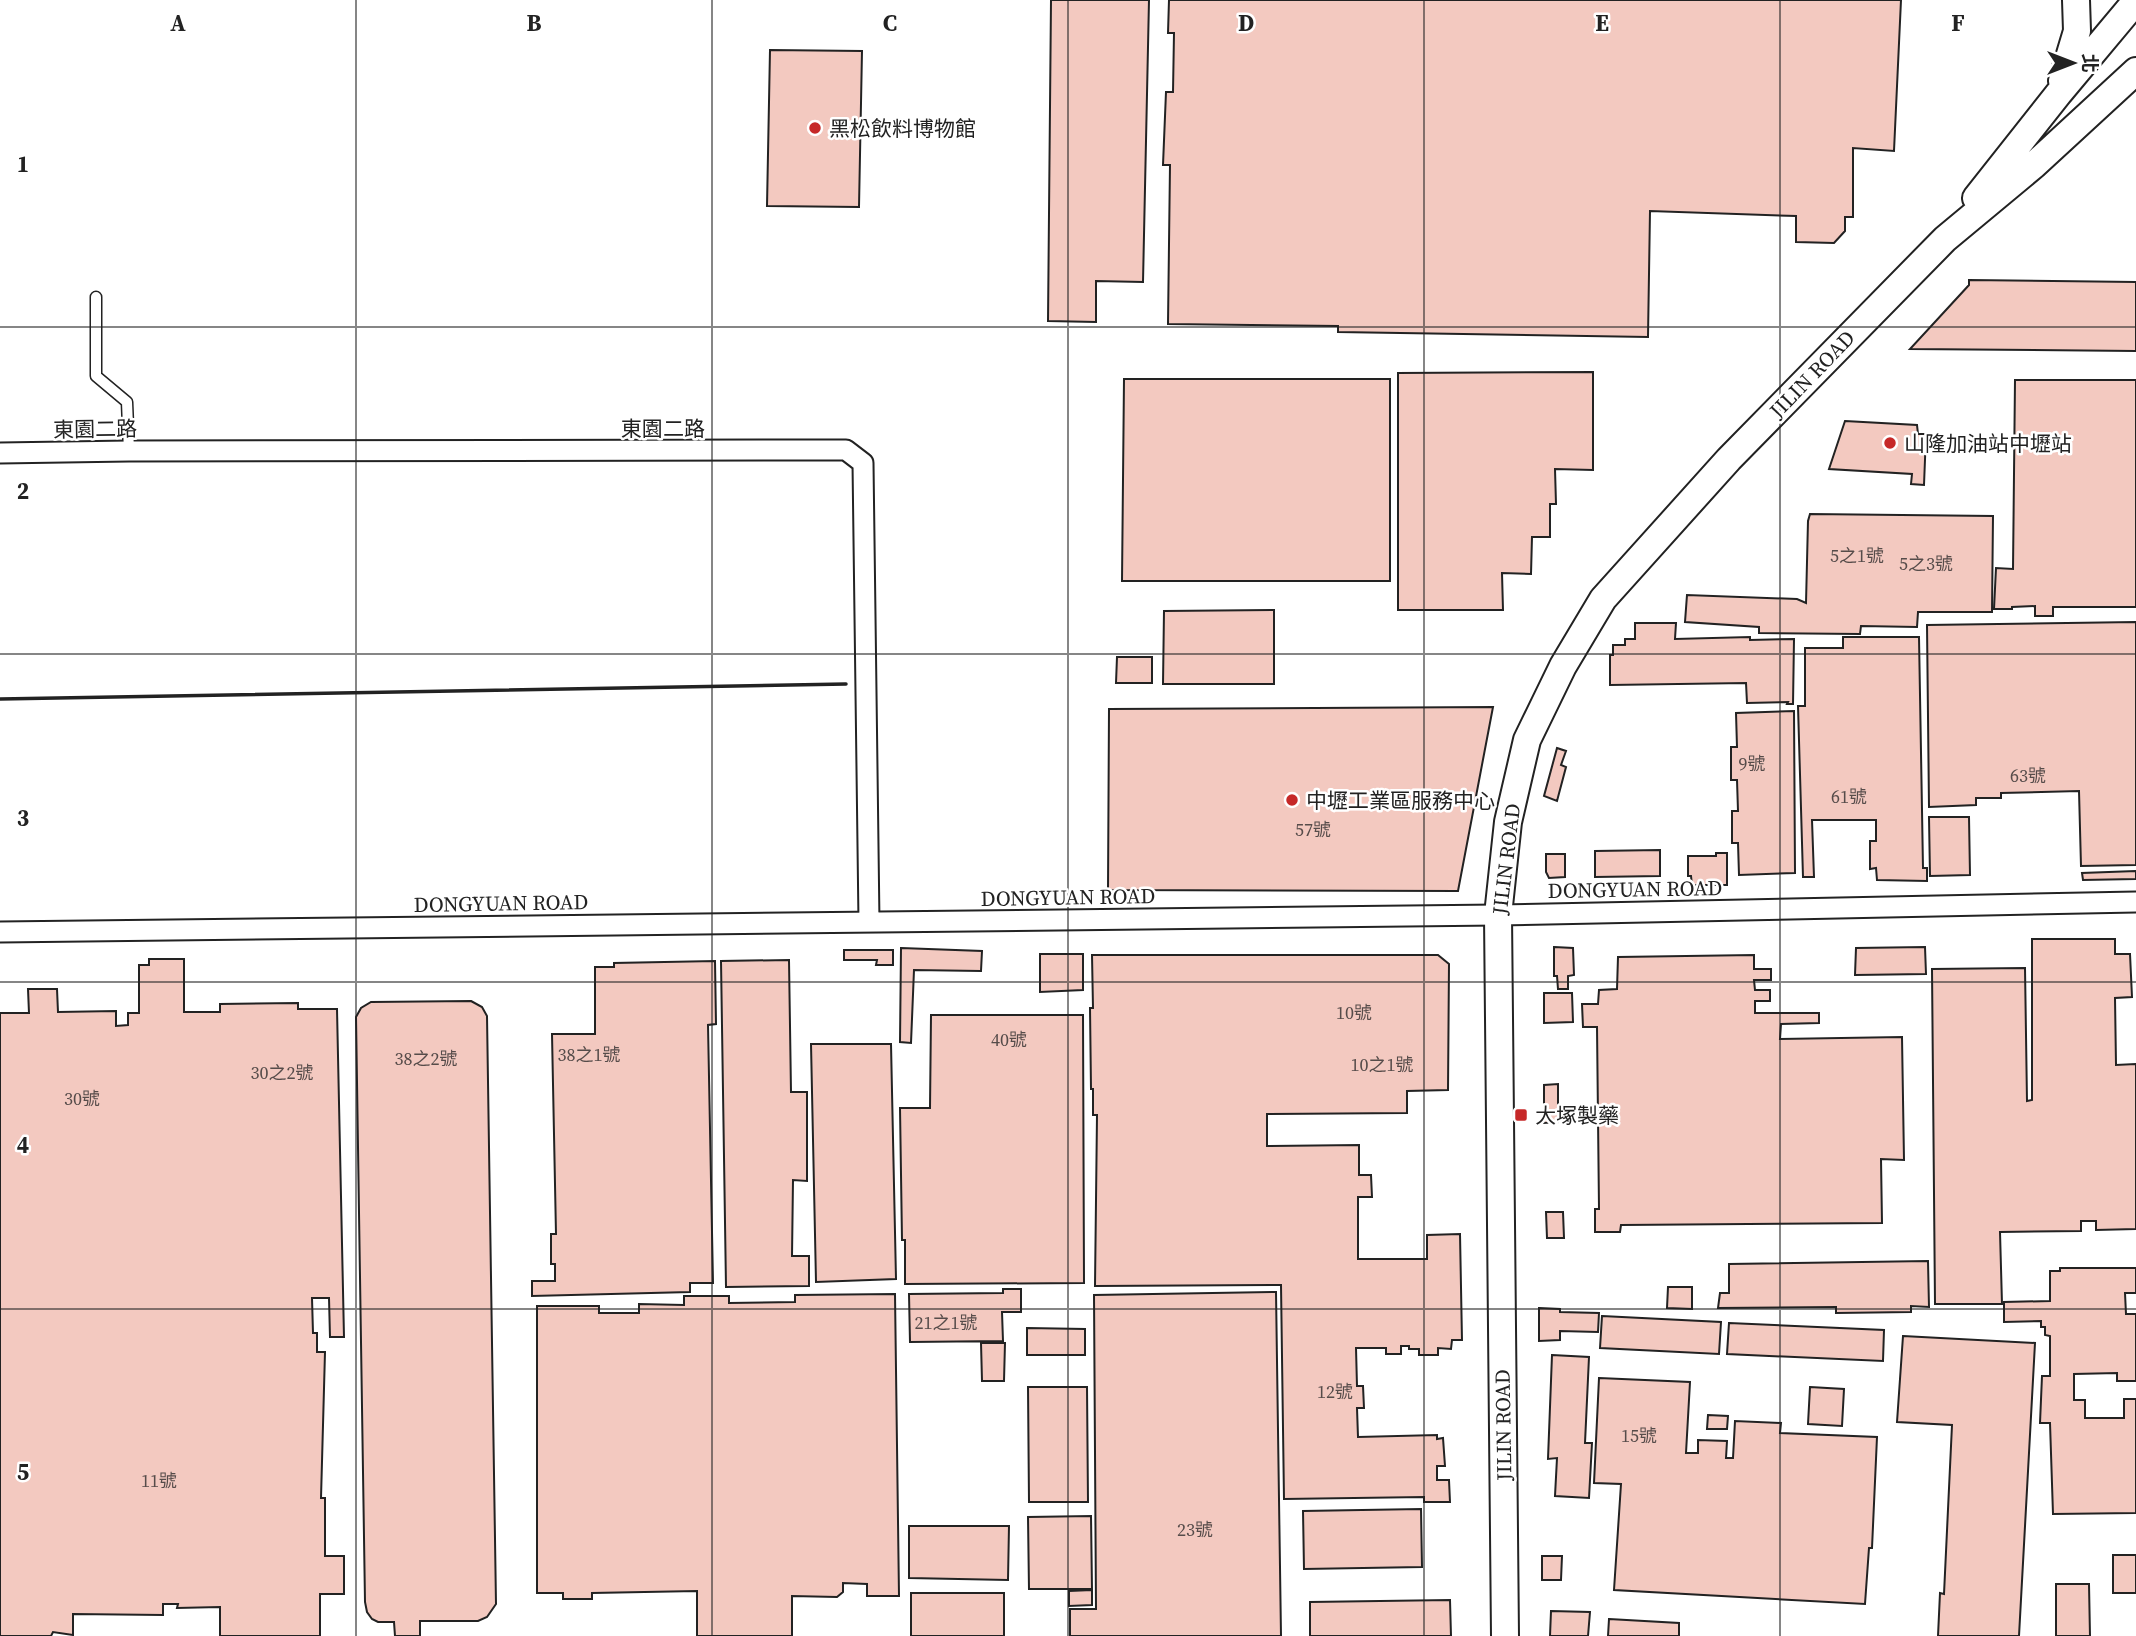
<svg xmlns="http://www.w3.org/2000/svg" width="2136" height="1636" viewBox="0 0 2136 1636" font-family="'Source Serif 4','Noto Sans TC',serif">
  <style>
    .building { fill: #f3c9c0; stroke: #222; stroke-width: 2 }
    .lines { fill: none; stroke-linecap: round; stroke-linejoin: round }
    .lane-casing { stroke: #222; stroke-width: 13 }
    .street-casing { stroke: #222; stroke-width: 23 }
    .secondary-casing { stroke: #222; stroke-width: 30 }
    .lane { stroke: #fff; stroke-width: 10 }
    .street { stroke: #fff; stroke-width: 19 }
    .secondary { stroke: #fff; stroke-width: 26 }
    .wall { stroke: #222; stroke-width: 3.5 }
    .grid { fill: none; stroke: #222; stroke-width: 2; stroke-opacity: 0.55 }
    .poi-dot { fill: #c62828; stroke: #fff; stroke-width: 2.5 }
    .labels { text-anchor: middle; dominant-baseline: central; stroke-width: 5; stroke-linejoin: round; paint-order: stroke }
    .number-label { font-size: 18px; fill: #564c4a }
    .poi-label { font-size: 21px; fill: #222; stroke: #fff; text-anchor: start }
    .street-label { font-size: 21px; fill: #222; stroke: #fff }
    .grid-label { font-size: 23px; text-anchor: middle; font-weight: bold; fill: #222; stroke: #fff; stroke-width: 5; stroke-linejoin: round; paint-order: stroke }
  </style>
  <rect width="100%" height="100%" fill="#fff"/>
  <path class="building" d="M1051 0H1149L1143 282 1096 281V322L1048 321Z
    M1169 0H1901L1894 151 1853 148V217H1845V231L1834 243 1796 242V216L1650 211 1648 337 1338 332V326L1168 324 1170 165H1163L1166 92H1173L1174 33H1168Z
    M770 50 862 51 859 207 767 206Z
    M1969 280 2136 282V351L1910 349 1969 285Z
    M1593 372V470L1555 469 1556 504H1550V537H1532L1531 574 1502 573 1503 610H1398V373Z
    M1124 379H1390V581H1122Z
    M2015 380H2136V607H2053V616H2035V606L2012 607V609H1994L1996 568 2013 569Z
    M1845 421 1917 425 1918 434H1926L1924 485 1911 484 1912 474 1829 469Z
    M1810 514 1993 516 1992 612H1918L1917 627 1861 626 1860 634 1759 633V627L1685 622 1687 595 1797 599 1806 603 1808 521Z
    M1274 610V684H1163L1164 611Z
    M2136 622V865L2081 866 2079 791 2001 793V798H1976V805L1929 807 1927 625Z
    M1635 623H1676L1675 639 1750 637V640L1794 639 1793 704H1787L1788 702 1747 703 1746 683 1610 685V655H1613V645H1625V639H1635Z
    M1843 637H1919L1923 868H1927V881L1877 880 1876 868 1870 869V841H1876V820H1812L1814 877H1803L1798 706H1805V648H1843Z
    M1117 657H1152V683H1116Z
    M1493 707 1458 891 1108 890 1109 709Z
    M1794 711 1795 873 1739 875 1738 843H1732V811H1738L1737 780H1731V747H1737L1736 713Z
    M1557 748 1566 751 1561 765 1566 767 1557 801 1544 796Z
    M1929 817H1969L1970 875 1930 876Z
    M1660 850V876L1595 877V851Z
    M1716 853H1727V885H1692L1691 876H1688V856H1716Z
    M1546 854H1565V877L1549 878 1546 872Z
    M2136 871V879L2083 880 2082 873Z
    M2032 939H2115V954H2130L2132 997 2115 998 2116 1065 2136 1064V1229L2096 1230V1221H2081V1231L2000 1232 2002 1304H1935L1932 969 2025 968 2027 1101 2032 1100Z
    M1554 947 1573 948 1574 975 1568 976V989H1558L1557 976H1554Z
    M1925 947 1926 974 1855 975 1856 948Z
    M901 948 982 951 981 971 914 970 911 1043 900 1042Z
    M844 950H893V965H876L877 960H844Z
    M1040 954H1083V990L1040 992Z
    M1092 955H1438L1449 964 1448 1090 1407 1091V1113L1267 1114V1146L1359 1145V1175H1371L1372 1197H1358V1259H1427V1235L1460 1234 1462 1340H1452L1451 1349 1438 1348V1355H1419V1349H1409V1346H1401V1354H1386V1348H1356L1357 1386H1363L1364 1408H1357L1358 1437 1437 1435V1439L1443 1438 1445 1466H1437V1480H1449L1450 1502H1424V1497L1284 1499 1281 1285 1095 1286 1097 1115H1093V1089H1091L1090 1008H1093Z
    M1754 955V969H1771V980H1754L1755 990H1770V1001H1755V1013H1819V1023L1781 1024 1780 1039 1902 1037 1904 1160 1881 1159 1882 1223 1621 1225 1620 1232H1595V1209H1599L1597 1027H1583L1582 1004H1598L1599 990 1617 989 1618 957Z
    M149 959H184V1012H220V1004L298 1003V1009H337L344 1337H330L329 1298H312L313 1333H317V1352H325L321 1498H325V1556H344V1594H320V1636H220V1607L177 1608 178 1604H163V1615L73 1614V1635L53 1632 51 1636H0V1013H29L28 989H57L58 1012 116 1011V1026L128 1025V1013H139V965H149Z
    M789 960 791 1092H807V1181L793 1180 792 1256H809V1286L726 1287 721 961Z
    M715 961 716 1024 708 1025 713 1283H690V1292L532 1296V1281H555V1264H551V1234H556L552 1034H595V967H614V963Z
    M1544 993H1572L1573 1022 1544 1023Z
    M471 1001 482 1007 487 1016 496 1604 487 1617 478 1621H420V1636H395L394 1622H378L372 1619 367 1612 365 1602 356 1017 361 1008 371 1002Z
    M931 1015H1083L1084 1283 905 1284V1240H902L900 1108H930Z
    M811 1044H891L896 1279 816 1282Z
    M1558 1084V1122L1544 1123V1085Z
    M1546 1212H1563L1564 1238H1547Z
    M1928 1261 1929 1307 1911 1306V1312L1836 1313V1307L1718 1308 1720 1293H1729V1264Z
    M2060 1268H2136V1293H2125L2126 1314H2136V1381H2117V1373L2074 1374V1400H2085V1418H2124V1399H2136V1513L2053 1514 2050 1423H2040L2042 1376H2050V1336L2045 1335V1327H2041V1321L2004 1322V1302L2050 1301V1271H2060Z
    M1668 1287H1692V1309L1667 1308Z
    M1003 1289H1021V1312H1002L1003 1341 910 1342 909 1294 1003 1293Z
    M1276 1292 1281 1636H1070V1609H1096L1094 1295Z
    M895 1294 899 1596H867V1584L843 1583V1592L837 1597 792 1596V1636H697V1591L592 1593V1599H563V1593H537V1306H599V1313H639V1304L684 1305V1296H729V1303L795 1302V1295Z
    M1539 1308 1560 1309V1312L1599 1313 1598 1332 1560 1331V1340L1539 1341Z
    M1602 1316 1721 1322 1719 1354 1600 1348Z
    M1729 1323 1884 1330 1883 1361 1727 1354Z
    M1027 1328 1085 1329V1355H1027Z
    M1903 1336 2035 1343 2019 1636H1938L1940 1593 1944 1594 1952 1425 1897 1422Z
    M981 1343H1005L1004 1381H982Z
    M1552 1355 1589 1357 1585 1443H1592L1589 1498 1555 1496 1557 1458 1548 1459Z
    M1599 1378 1690 1382 1686 1453H1698V1440L1727 1441 1726 1458H1733L1735 1421 1781 1423 1780 1433 1877 1437 1872 1548H1869L1865 1604 1614 1590 1621 1484 1594 1483Z
    M1028 1387H1087L1088 1502H1029Z
    M1810 1387 1844 1389 1842 1426 1808 1424Z
    M1708 1415 1728 1416 1727 1429H1707Z
    M1421 1509 1422 1567 1304 1569 1303 1511Z
    M1091 1516 1092 1589H1029L1028 1517Z
    M909 1526H1009L1008 1580 909 1578Z
    M2113 1555H2136V1593H2113Z
    M1542 1556H1562L1561 1580H1542Z
    M2056 1584H2089L2090 1636H2056Z
    M1092 1590V1605L1069 1606V1591Z
    M911 1593H1004V1636H911Z
    M1450 1600 1451 1636H1310V1602Z
    M1551 1611 1590 1612 1588 1636H1550Z
    M1609 1619 1679 1623V1636H1608Z"/>
  <g class="lines">
    <g class="lane-casing">
      <path id="lane" d="M96 297V376L127 402 129 451"/>
    </g>
    <g class="street-casing">
      <path id="street" d="M0 453 129 451 846 450 863 463 869 922
        M0 932 1498 915 2136 902"/>
    </g>
    <g class="secondary-casing">
      <path id="secondary" d="M2062 81 2077 31 2076 0
        M1976 198 2059 93 2136 1
        M1505 1636 1498 915 1508 822 1527 740 1563 666 1603 599 1729 459 1945 239 2034 165 2136 71"/>
    </g>
    <use href="#lane" class="lane"/>
    <use href="#street" class="street"/>
    <use href="#secondary" class="secondary"/>
    <path class="wall" d="M0 699 846 684"/>
  </g>
  <path class="grid" d="M356 0V1636M712 0V1636M1068 0V1636M1424 0V1636M1780 0V1636M0 327H2136M0 654H2136M0 982H2136M0 1309H2136"/>
  <g class="poi-dot">
    <circle cx="815" cy="128" r="7"/>
    <circle cx="1890" cy="443" r="7"/>
    <circle cx="1292" cy="800" r="7"/>
    <rect x="1514" y="1108" width="14" height="14" rx="3.5"/>
  </g>
  <g class="labels">
    <g class="number-label">
      <text x="1857" y="555">5之1號</text>
      <text x="1926" y="563">5之3號</text>
      <text x="1752" y="763">9號</text>
      <text x="2028" y="775">63號</text>
      <text x="1849" y="796">61號</text>
      <text x="1313" y="829">57號</text>
      <text x="1354" y="1012">10號</text>
      <text x="1009" y="1039">40號</text>
      <text x="589" y="1054">38之1號</text>
      <text x="426" y="1058">38之2號</text>
      <text x="1382" y="1064">10之1號</text>
      <text x="282" y="1072">30之2號</text>
      <text x="82" y="1098">30號</text>
      <text x="946" y="1322">21之1號</text>
      <text x="1335" y="1391">12號</text>
      <text x="1639" y="1435">15號</text>
      <text x="159" y="1480">11號</text>
      <text x="1195" y="1529">23號</text>
    </g>
    <g class="poi-label">
      <text x="829" y="128">黑松飲料博物館</text>
      <text x="1904" y="443">山隆加油站中壢站</text>
      <text x="1306" y="800">中壢工業區服務中心</text>
      <text x="1535" y="1115">大塚製藥</text>
    </g>
    <g class="street-label">
      <text transform="translate(1812 374) rotate(-46)">JILIN ROAD</text>
      <text x="663" y="428">東園二路</text>
      <text transform="translate(95 429) rotate(-1)">東園二路</text>
      <text transform="translate(1506 859) rotate(-83)">JILIN ROAD</text>
      <text transform="translate(1635 889) rotate(-1)">DONGYUAN ROAD</text>
      <text transform="translate(1068 897) rotate(-1)">DONGYUAN ROAD</text>
      <text transform="translate(501 903) rotate(-1)">DONGYUAN ROAD</text>
      <text transform="translate(1503 1425) rotate(-91)">JILIN ROAD</text>
    </g>
  </g>
  <g class="grid-label">
    <text x="178" y="31">A</text>
    <text x="534" y="31">B</text>
    <text x="890" y="31">C</text>
    <text x="1246" y="31">D</text>
    <text x="1602" y="31">E</text>
    <text x="1958" y="31">F</text>
    <text x="23" y="172">1</text>
    <text x="23" y="499">2</text>
    <text x="23" y="826">3</text>
    <text x="23" y="1153">4</text>
    <text x="23" y="1480">5</text>
  </g>
  <g transform="translate(2073 63) rotate(90)" stroke="#ffffff" stroke-width="5" paint-order="stroke">
  <path d="M0-5L12 26L0 18L-12 26Z" fill="#222222"/>
  <text y="-10" font-size="19" font-weight="bold" text-anchor="middle" fill="#222222">北</text>
  </g>
</svg>
